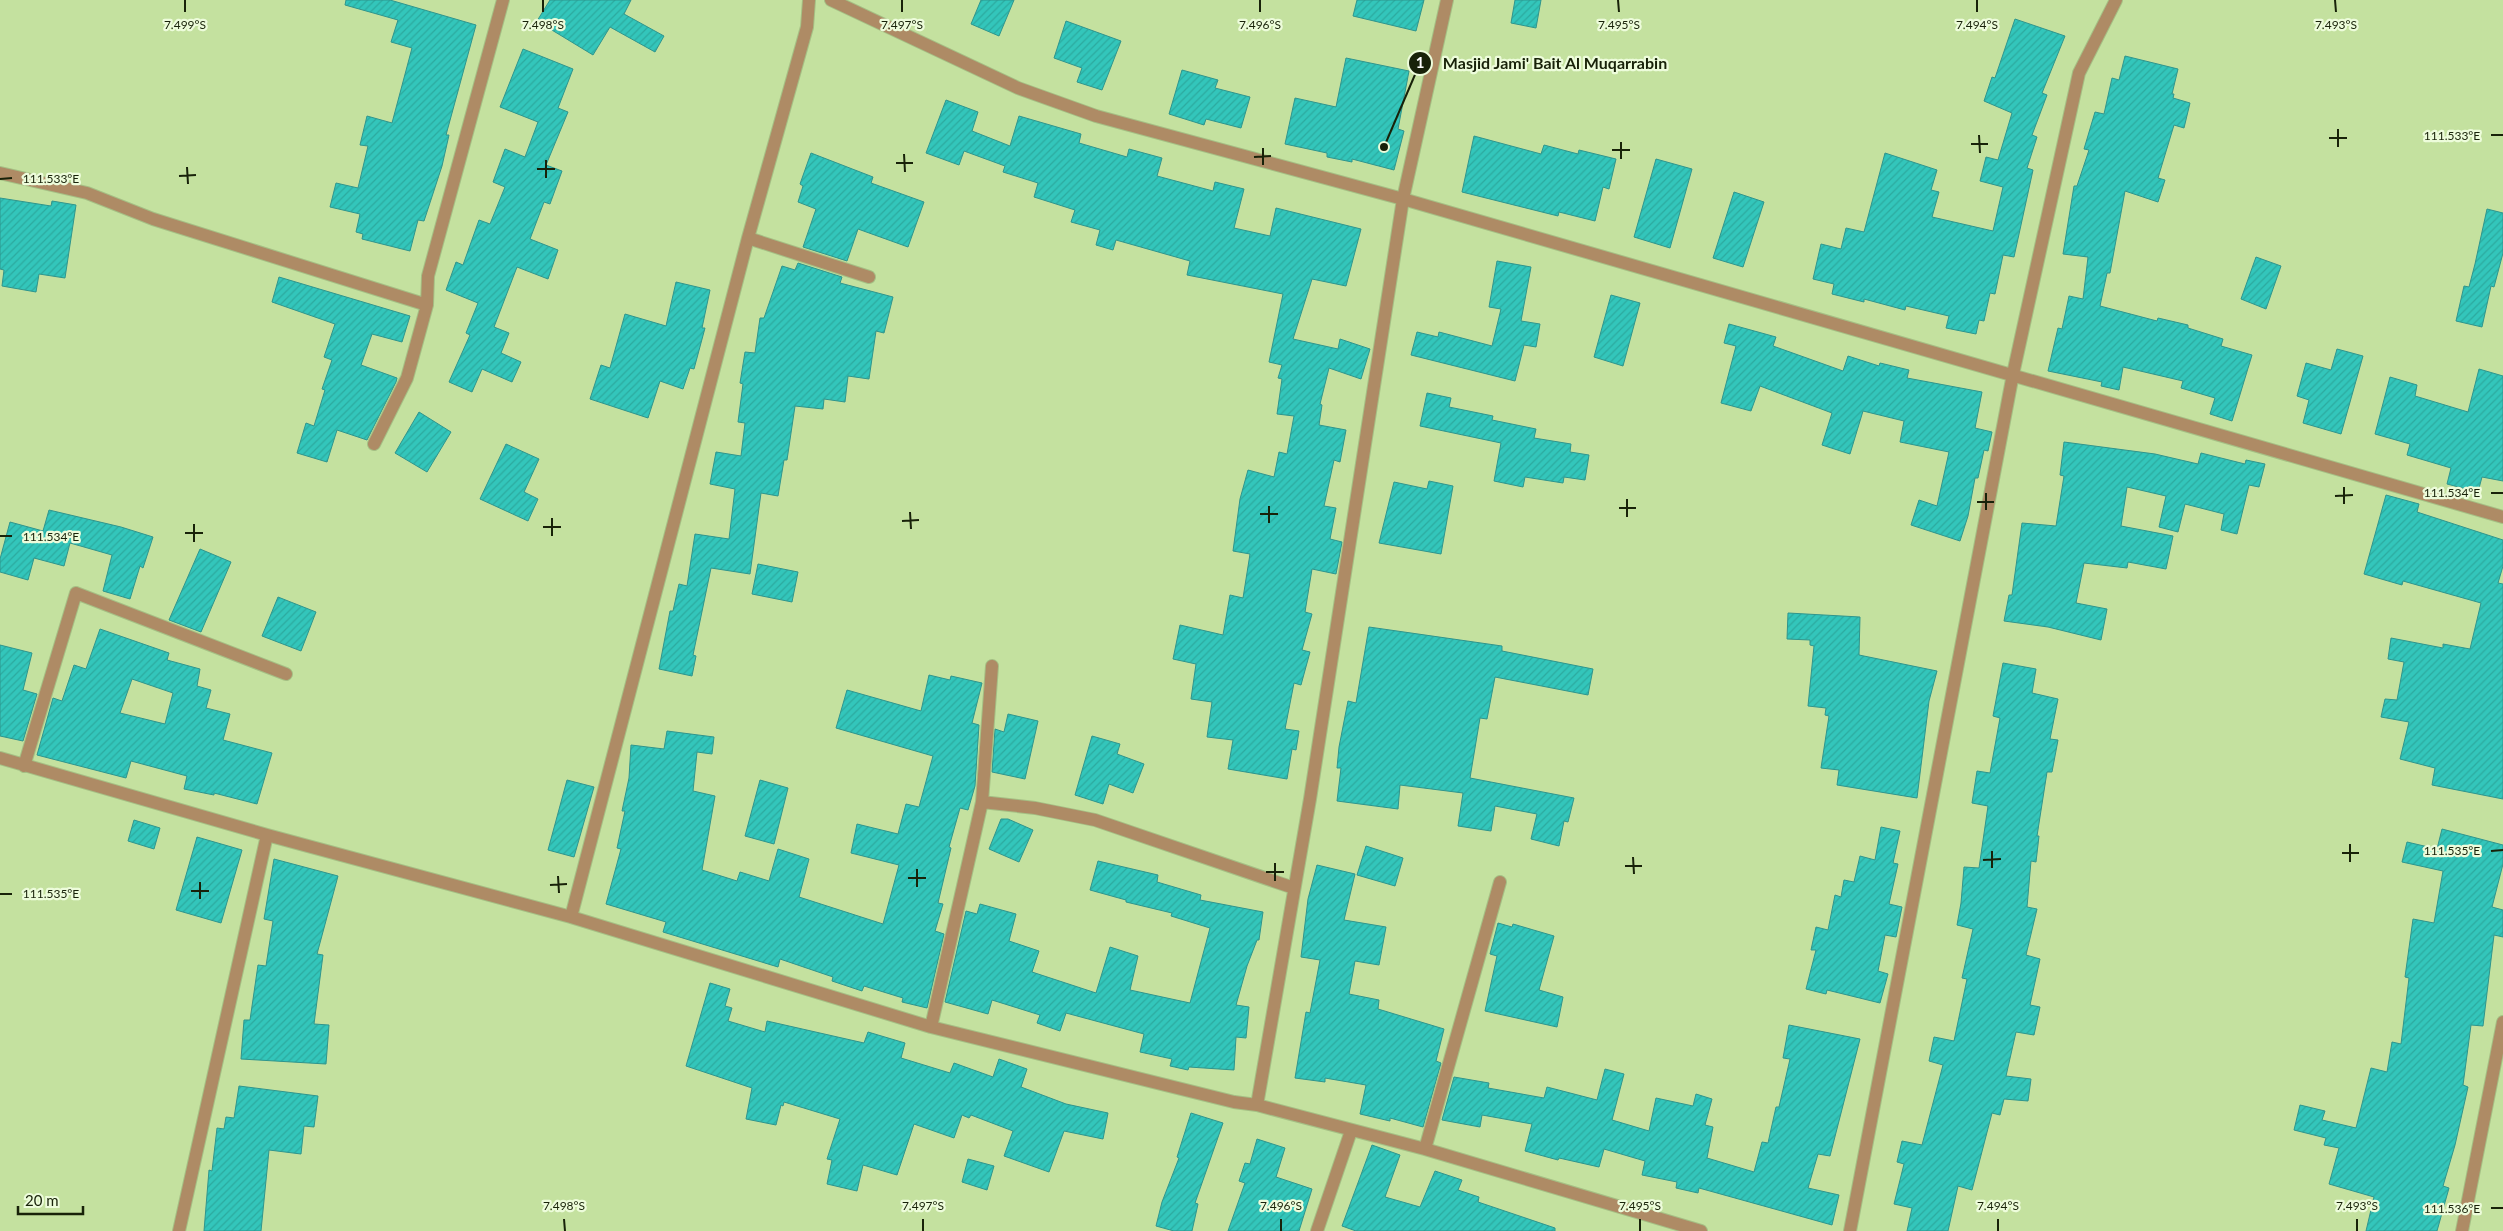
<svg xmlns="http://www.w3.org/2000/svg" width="2503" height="1231" viewBox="0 0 2503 1231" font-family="Lato,sans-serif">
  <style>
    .building { fill: url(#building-hatch); stroke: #2f958d; fill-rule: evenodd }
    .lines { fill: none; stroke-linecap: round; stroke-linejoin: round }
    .minor-casing { stroke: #a5bf84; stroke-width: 14 }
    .minor { stroke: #ae8b65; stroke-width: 12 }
    .ticks { fill: none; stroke: #182209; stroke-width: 2 }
    .ticks-label { font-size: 12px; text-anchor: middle; fill: #182209; stroke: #edfcdb; stroke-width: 4.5; stroke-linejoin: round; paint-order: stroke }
    .leader { fill: none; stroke: #182209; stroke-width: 2 }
    .callout-dot { fill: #182209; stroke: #edfcdb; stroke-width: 2 }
    .mark-label { font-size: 15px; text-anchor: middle; font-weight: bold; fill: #fff }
    .callout-label { font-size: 16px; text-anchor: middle; font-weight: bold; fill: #182209; stroke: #edfcdb; stroke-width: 4.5; stroke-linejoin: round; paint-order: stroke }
  </style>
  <defs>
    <pattern id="building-hatch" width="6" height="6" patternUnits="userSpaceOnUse" patternTransform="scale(1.25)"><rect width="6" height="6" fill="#33c6bb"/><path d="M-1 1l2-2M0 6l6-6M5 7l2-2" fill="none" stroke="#2caa9f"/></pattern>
  </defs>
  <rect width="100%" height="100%" fill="#c4e19f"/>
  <path class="building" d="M346 0H390L476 25 446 135H449L442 166 424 221 418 220 410 251 362 239 363 234 356 232 360 214 330 207 336 183 358 188 368 146 360 145 367 116 392 123 412 48 391 42 398 20 345 5Z
    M550 0H631L624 14 664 36 655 52 610 27 593 55 537 21Z
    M981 0H1014L999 36 971 24Z
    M1357 0H1424L1416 31 1353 16Z
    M1515 0H1541L1536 28 1511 23Z
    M2015 19 2065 36 2042 93 2047 95 2032 135 2037 137 2027 168 2033 170 2014 257 2003 255 1995 294 1990 293 1984 321 1979 320 1976 334 1946 328 1949 316 1906 306 1905 310 1864 299V302L1832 294 1834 284 1813 279 1821 244 1841 249 1846 228 1864 232 1885 153 1937 170 1931 190 1939 192 1932 217 1993 231 2003 187 1980 181 1986 157 1998 160 2012 113 1984 101 1992 77 1995 78Z
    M1066 21 1121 41 1102 90 1077 82 1082 68 1054 58Z
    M523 49 573 69 558 108 568 112 546 165 562 171 550 204 544 202 530 239 558 250 548 279 517 267 494 327 509 333 501 353 521 362 512 382 482 369 472 392 449 382 470 335 466 333 478 303 446 290 456 262 463 265 479 220 490 224 505 187 493 182 505 149 525 157 538 122 500 107Z
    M2125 56 2178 69 2172 94H2174L2173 98 2190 103 2184 128 2174 125 2158 178 2165 180 2158 202 2125 191 2110 273H2107L2100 306 2157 321 2158 318 2188 325V328L2223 339 2221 346 2252 355 2232 421 2210 414 2215 398 2181 388 2183 381 2123 367 2119 390 2101 386 2102 382 2048 371 2058 328 2062 329 2069 296 2083 299 2088 257 2063 254 2074 186H2077L2089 150 2084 149 2095 112 2104 114 2112 78 2119 80Z
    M1346 58 1409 71 1398 129 1404 131 1394 170 1352 159V162L1327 157V153L1285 144 1295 98 1336 107Z
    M1182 70 1218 80 1215 88 1250 97 1241 128 1206 119 1204 125 1169 114Z
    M946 100 978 112 972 131 1010 146 1019 116 1081 134 1079 143 1127 157 1129 149 1162 158 1157 176 1213 191 1215 182 1244 189 1234 228 1270 236 1276 208 1361 229 1346 286 1312 279 1293 339 1338 349 1340 339 1370 349 1361 379 1329 368 1320 404 1322 405 1319 425 1346 430 1340 462 1334 460 1324 506 1336 508 1330 539 1342 542 1336 574 1312 569 1305 612 1312 614 1302 650 1310 652 1301 685 1294 683 1285 729 1299 731 1296 750 1292 749 1287 779 1228 769 1233 740 1207 737 1212 702 1191 699 1196 664 1173 659 1180 625 1223 635 1230 595 1243 598 1250 554 1233 551 1240 499 1248 470 1274 477 1279 452 1287 454 1294 416 1277 414 1282 379 1278 378 1282 365 1269 362 1283 294 1187 275 1190 261 1116 240 1113 250 1096 245 1100 230 1071 222 1075 210 1034 197 1038 183 1003 172 1005 166 964 151 959 165 926 153Z
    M1474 136 1541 154 1544 145 1578 154 1579 150 1616 159 1609 189 1603 187 1595 221 1559 212 1558 216 1462 192Z
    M811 153 873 177 871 183 924 202 908 247 858 229 847 261 803 247 816 209 798 202 803 186 800 184Z
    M1656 159 1692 169 1670 248 1634 237Z
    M1734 192 1764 202 1743 267 1713 258Z
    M0 198 51 206 52 201 76 205 65 278 39 274 36 292 2 286 4 270 0 269Z
    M2487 209 2503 213V253L2494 287 2491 286 2482 327 2456 321 2464 286 2469 287 2475 264Z
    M2256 257 2281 266 2266 309 2241 299Z
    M1497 261 1531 267 1521 321 1540 324 1536 347 1524 345 1515 381 1411 355 1417 332 1438 337 1439 332 1492 346 1501 309 1489 307Z
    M798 263 842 277 840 283 893 297 884 333 876 331 869 379 848 376 845 402 824 399 823 409 795 406 787 460H784L778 496 761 493 750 574 711 568 693 655 696 656 692 676 659 669 670 611H673L679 584 687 586 695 534 729 539 735 489 710 484 716 452 741 456 745 423 738 422 743 384 740 383 745 352 755 353 760 318H764L782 266 795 270Z
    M279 277 410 316 402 342 372 334 361 365 397 378 396 382 367 440 337 430 327 462 297 453 306 423 314 426 325 390 322 389 332 360 324 357 335 324 272 302Z
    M676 282 710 290 702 328H705L694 369 690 368 683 389 660 381 648 418 590 399 601 365 610 368 625 314 666 326Z
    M1611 295 1640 303 1623 366 1594 357Z
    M1729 324 1776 337 1773 346 1843 371 1848 356 1879 366 1880 363 1909 370 1907 378 1982 392 1975 428 1992 432 1988 451 1984 450 1978 478H1975L1968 516 1960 541 1911 525 1919 500 1937 506 1949 452 1900 442 1904 421 1863 411 1850 454 1822 445 1832 413 1760 386 1751 411 1721 403 1736 346 1724 343Z
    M2337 349 2363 356 2341 434 2303 423 2309 400 2297 396 2306 363 2331 370Z
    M2479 369 2503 376V481L2482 477 2478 492 2447 484 2451 468 2407 455 2410 444 2375 434 2390 377 2417 385 2415 396 2468 412Z
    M1427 393 1451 398 1449 407 1493 416 1492 420 1536 429 1534 438 1571 444 1570 452 1589 455 1585 480 1564 477 1563 483 1525 477 1523 487 1494 481 1501 443 1420 426Z
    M419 412 451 432 427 472 395 453Z
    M2064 442 2155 454 2198 464 2201 453 2245 464 2246 460 2265 464 2259 487 2249 485 2237 534 2221 530 2224 514 2185 504 2178 532 2159 527 2166 496 2127 487 2121 526 2173 536 2166 569 2128 562 2127 568 2084 563 2076 603 2107 609 2101 640 2048 627 2004 621 2009 595H2012L2022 523 2056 526 2064 476 2060 475Z
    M506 444 539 459 524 492 538 499 528 521 480 499Z
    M1429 481 1453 486 1441 554 1379 543 1394 482 1427 489Z
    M2386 495 2419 504 2417 512 2503 540V566L2498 583 2503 584V799L2432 785 2435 768 2400 759 2409 722 2381 717 2385 699 2397 700 2404 662 2388 659 2391 638 2443 648V644L2470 649 2481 603 2403 581 2402 585 2364 574Z
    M49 510 121 527 153 537 143 568 140 566 130 599 103 591 112 555 70 543 64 566 34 558 28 580 0 572V559L10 522 43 531Z
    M200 549 231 562 201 632 169 620Z
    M758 564 798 572 792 602 752 594Z
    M278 597 316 612 301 651 262 636Z
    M1788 613 1860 617 1859 655 1937 671 1929 701 1917 798 1837 785 1839 770 1821 768 1829 716 1825 715 1826 708 1808 706 1814 646 1810 645V640L1787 639Z
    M1369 627 1502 646V651L1593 669 1588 695 1495 677 1487 719 1480 718 1470 778 1574 798 1568 822 1564 821 1559 846 1531 839 1537 814 1495 806 1491 831 1458 826 1463 793 1400 785 1398 809 1337 801 1341 768H1337L1339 747 1348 701 1356 703Z
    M100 629 169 653 167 660 200 669 197 686 211 690 206 708 230 714 223 740 272 753 257 804 214 793V795L184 789 187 776 131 761 126 778 37 755 53 698 62 701 74 665 86 669ZM132 679 173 693 165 724 120 713Z
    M0 645 32 653 23 690 37 694 23 741 0 736Z
    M2003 663 2036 669 2032 693 2058 699 2050 739 2058 740 2052 772H2047L2037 836H2039L2036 862 2031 861 2027 907 2037 909 2026 955 2040 959 2030 1005 2040 1007 2034 1035 2016 1032 2006 1076 2031 1079 2028 1101 2004 1099 2000 1115 1992 1113 1972 1190 1958 1186 1948 1231H1907L1912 1208 1894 1204 1904 1164 1897 1162 1902 1141 1922 1145 1943 1065 1929 1061 1934 1037 1954 1041 1967 979 1962 978 1973 929 1957 925 1961 903 1964 867 1979 868 1988 806 1972 803 1977 771 1990 773 2000 718 1993 716Z
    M929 675 950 680 951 676 982 683 972 723 979 725 975 786 968 810 960 808 949 847 951 848 938 903 943 904 935 931 944 934 927 1008 902 1002 903 998 864 986 862 991 832 981 833 977 780 959 778 967 663 932 666 922 606 904 621 849 617 848 625 811H622L629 778 631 745 664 749 667 731 714 737 712 754 697 752 693 791 715 796 702 870 737 881 740 872 769 881 778 849 809 859 799 897 883 924 899 865 851 853 857 824 898 834 906 804 919 807 933 756 836 728 847 690 921 711Z
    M1008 714 1038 721 1025 779 992 772 995 729 1004 732Z
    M1092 736 1120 744 1117 754 1144 764 1133 793 1109 784 1103 804 1075 795Z
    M567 780 594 787 574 857 548 850Z
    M760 780 788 788 774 844 745 836Z
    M1001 819H1008L1033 830 1019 862 989 849Z
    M134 820 160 828 154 849 128 841Z
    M1881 827 1900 831 1893 863 1898 864 1889 904 1902 907 1896 937 1885 935 1878 971 1888 974 1880 1003 1827 990 1826 994 1806 989 1816 950H1811L1816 927 1828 930 1835 895 1841 897 1844 880 1854 882 1860 856 1875 860Z
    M2442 829 2503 845V864L2492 907 2503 910V937L2494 935 2483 1026 2471 1025 2463 1085 2468 1087 2455 1145 2443 1186 2449 1188 2437 1231H2366L2374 1197 2329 1184 2339 1148 2324 1145 2326 1138 2294 1130 2300 1105 2325 1111 2322 1120 2356 1128 2371 1068 2387 1072 2392 1042 2401 1044 2409 978 2405 977 2413 919 2434 923 2443 871 2402 862 2407 842 2437 849Z
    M197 837 242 850 221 923 176 910Z
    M1366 846 1403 858 1395 886 1357 875Z
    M274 859 338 876 317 954 323 955 314 1024 329 1025 326 1064 241 1059 244 1020H250L258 965 266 966 273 921 264 919Z
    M1098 861 1158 875 1157 882 1201 895 1200 900 1263 912 1259 940H1257L1247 966 1236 1005 1249 1007 1246 1038 1236 1037 1234 1070 1189 1067 1188 1070 1170 1066 1172 1059 1140 1052 1144 1034 1066 1013 1060 1031 1037 1023 1040 1015 992 1000 988 1014 945 1002 966 911 977 914 980 904 1016 914 1009 941 1039 951 1032 972 1096 993 1110 947 1138 956 1130 990 1190 1003 1210 928 1171 916 1172 913 1126 902V900L1090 890Z
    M1317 865 1355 874 1344 920 1386 927 1379 965 1355 961 1349 994 1379 1000 1378 1009 1444 1029 1436 1061 1441 1063 1423 1127 1390 1118V1121L1360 1114 1366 1085 1325 1078V1082L1295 1078 1306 1012 1310 1013 1320 960 1301 957 1308 899Z
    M1498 923 1512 927 1513 924 1554 936 1539 990 1563 997 1557 1027 1485 1011 1497 956 1490 954Z
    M710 983 730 989 725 1006 732 1008 728 1021 765 1032 767 1021 864 1043 868 1032 905 1043 901 1058 950 1073 954 1063 993 1077 999 1059 1027 1069 1021 1087 1066 1104 1108 1113 1103 1139 1064 1131 1049 1172 1004 1156 1013 1131 971 1115 969 1118 962 1115 954 1138 914 1124 897 1175 863 1165 857 1191 827 1184 832 1160 827 1159 840 1119 784 1102 783 1106 781 1105 776 1125 746 1119 752 1088 686 1066Z
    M1789 1025 1860 1039 1830 1156 1818 1154 1808 1188 1839 1195 1832 1225 1699 1188 1698 1193 1676 1188 1677 1182 1642 1175 1645 1161 1604 1149 1599 1167 1559 1158 1558 1160 1525 1151 1532 1124 1482 1115 1480 1127 1442 1120 1454 1077 1489 1083 1488 1088 1544 1098 1547 1087 1597 1100 1605 1069 1624 1074 1612 1120 1649 1131 1656 1098 1693 1106 1696 1094 1712 1099 1705 1125 1713 1127 1707 1158 1754 1172 1762 1142 1768 1143 1776 1107H1779L1790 1059 1783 1058Z
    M239 1086 318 1096 314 1127 304 1126 301 1154 269 1150 261 1231H204L209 1170 212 1171 217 1128 224 1129 226 1117 234 1118Z
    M1191 1113 1223 1123 1195 1203 1198 1204 1192 1231H1174L1156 1226 1162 1202 1179 1158 1177 1157Z
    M1257 1139 1285 1148 1276 1177 1312 1189 1299 1231H1228L1245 1183 1239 1181 1245 1163 1250 1164Z
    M1372 1145 1400 1155 1385 1197 1420 1207 1435 1171 1462 1180 1458 1190 1479 1197 1478 1202 1555 1228V1231H1356L1342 1226Z
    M968 1159 994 1166 987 1190 962 1182Z"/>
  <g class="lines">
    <g class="minor-casing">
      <path id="minor" d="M831 0 1018 88 1096 116 1403 199 2503 517
        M0 173 87 193 153 219 427 305 428 276 503 0
        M748 238 869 277
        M374 444 407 378 427 305
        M0 758 267 835 571 917 931 1027 1234 1102 1257 1105 1425 1149 1701 1231
        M24 766 76 593 286 674
        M982 802 992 666
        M571 917 748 238 807 27 809 0
        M931 1027 982 802 1035 808 1095 820 1294 888
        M1257 1105 1310 799 1403 199 1447 0
        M1425 1149 1500 882
        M179 1231 267 835
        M1317 1231 1351 1131
        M1850 1231 2013 374 2079 73 2116 0
        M2462 1231 2503 1022"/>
    </g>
    <use href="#minor" class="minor"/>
  </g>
  <path class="ticks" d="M185 0V12M543 0V12M902 0V12M1260 0V12M1618 0 1619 12M1977 0V12M2335 0 2336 12M2338 129V147M1979 135 1980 153M2491 135H2503M2329 138H2347M1621 142V159M1971 144H1988M1263 148V165M1612 150H1630M904 154 905 172M1254 157 1271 156M546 160V178M896 163H913M187 167 188 184M537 169H555M179 176 196 175M0 179 12 178M2344 487V504M1986 493V510M2491 493H2503M2335 496 2353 495M1627 499V517M1977 502H1994M1269 506V523M1619 508H1636M910 512 911 529M1260 514H1278M552 518V536M902 521 919 520M194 524V542M543 527H561M185 533H203M0 536H12M2350 844V862M1992 851V868M2491 851 2503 850M2342 853H2359M1633 857 1634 874M1983 860 2001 859M1275 863V881M1625 866H1642M917 869V887M1266 872H1284M558 876 559 893M908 878H926M200 882V899M550 885 567 884M191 891H209M0 894H12M2491 1208H2503M564 1219 565 1231M923 1219V1231M1281 1219V1231M1640 1219V1231M1998 1219V1231M2357 1219V1231"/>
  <g class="ticks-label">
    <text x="185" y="29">7.499°S</text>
    <text x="543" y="29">7.498°S</text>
    <text x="902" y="29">7.497°S</text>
    <text x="1260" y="29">7.496°S</text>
    <text x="1619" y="29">7.495°S</text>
    <text x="1977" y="29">7.494°S</text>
    <text x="2336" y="29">7.493°S</text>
    <text x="2452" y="140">111.533°E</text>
    <text x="51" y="183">111.533°E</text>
    <text x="2452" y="497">111.534°E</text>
    <text x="51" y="541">111.534°E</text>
    <text x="2452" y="855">111.535°E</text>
    <text x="51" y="898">111.535°E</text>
    <text x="564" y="1210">7.498°S</text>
    <text x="923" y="1210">7.497°S</text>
    <text x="1281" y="1210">7.496°S</text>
    <text x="1640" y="1210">7.495°S</text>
    <text x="1998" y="1210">7.494°S</text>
    <text x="2357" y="1210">7.493°S</text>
    <text x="2452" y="1213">111.536°E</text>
  </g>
  <path class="leader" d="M1384 147L1420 63"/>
  <g class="callout-dot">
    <circle cx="1384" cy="147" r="5"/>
    <circle cx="1420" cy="63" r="12"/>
  </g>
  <g class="mark-label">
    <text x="1420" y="68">1</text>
  </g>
  <g class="callout-label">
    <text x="1555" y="69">Masjid Jami' Bait Al Muqarrabin</text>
  </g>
  <path d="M18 1206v8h65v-8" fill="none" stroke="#182209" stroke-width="2.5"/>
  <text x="25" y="1206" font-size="15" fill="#182209" stroke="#edfcdb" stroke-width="4" paint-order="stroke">20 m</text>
</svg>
